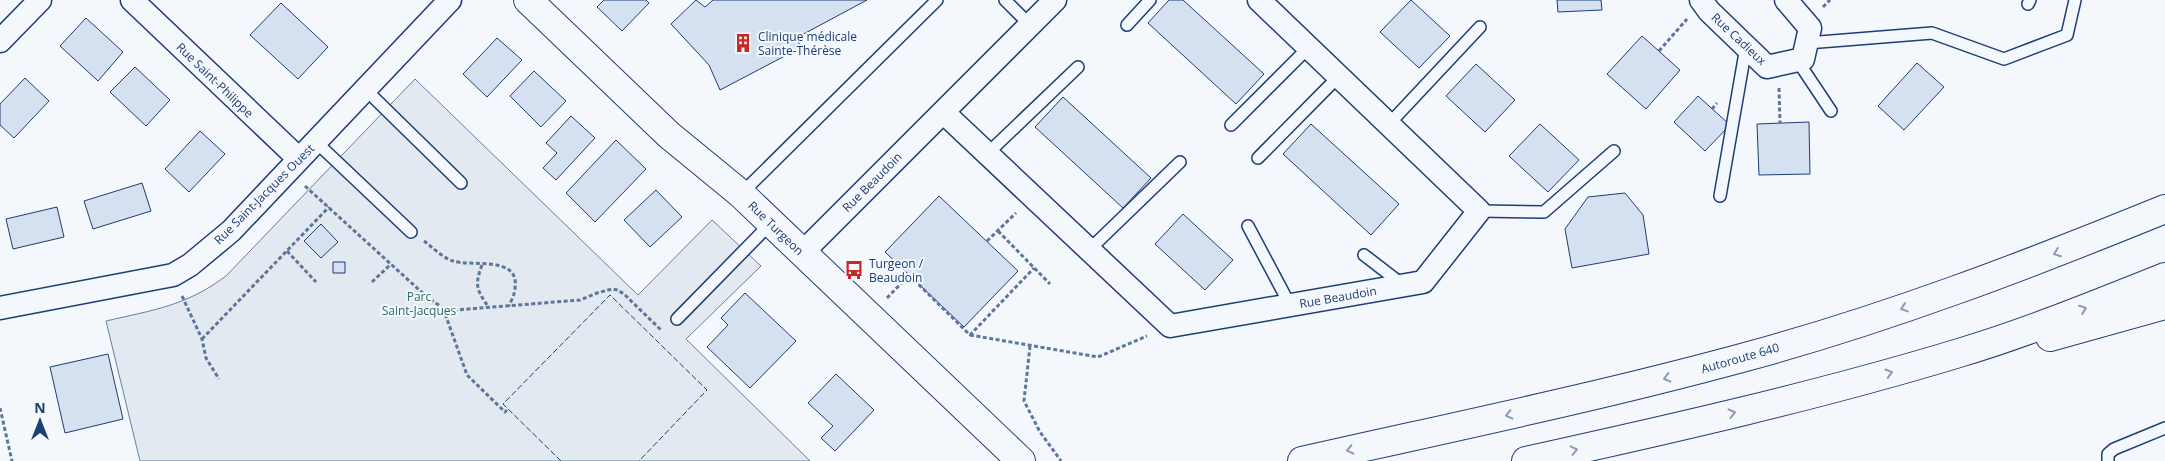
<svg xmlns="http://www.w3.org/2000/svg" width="2165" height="461" viewBox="0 0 2165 461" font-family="'Open Sans',sans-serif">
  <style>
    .green { fill: #e3e9f0; stroke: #687fa3 }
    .building { fill: #d5e0f0; stroke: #1d3f73 }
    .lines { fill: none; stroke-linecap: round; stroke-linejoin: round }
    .service-casing { stroke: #1d3f73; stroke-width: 14 }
    .minor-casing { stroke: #1d3f73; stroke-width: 25 }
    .tertiary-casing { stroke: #1d3f73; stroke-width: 30 }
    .motorway-casing { stroke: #1d3f73; stroke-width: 30 }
    .path { stroke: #5e769c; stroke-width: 3; stroke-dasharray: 4 2.5; stroke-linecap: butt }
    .service { stroke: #f4f7fb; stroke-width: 11 }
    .minor { stroke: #f4f7fb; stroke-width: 22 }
    .tertiary { stroke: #f4f7fb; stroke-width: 28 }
    .motorway { stroke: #f4f7fb; stroke-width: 28 }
    .fence { stroke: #1d3f73; stroke-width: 1; stroke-dasharray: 6 2.5; stroke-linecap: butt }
    .oneway { stroke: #889bb7 }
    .labels { text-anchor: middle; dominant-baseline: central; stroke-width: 4; stroke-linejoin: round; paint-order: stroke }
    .poi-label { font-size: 12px; fill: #1d3f73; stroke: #f4f7fb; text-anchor: start }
    .street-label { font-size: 12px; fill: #1d3f73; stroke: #f4f7fb }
    .park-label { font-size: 12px; fill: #2c6c60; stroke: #f4f7fb }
  </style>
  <rect width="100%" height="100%" fill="#f4f7fb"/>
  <path class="green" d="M415 79 638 295 712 220 761 266 686 339 810 461H140L106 321C153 310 186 306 226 276Z"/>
  <path class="building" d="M604 0H646L649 3 622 31 597 7Z
    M696 0 705 7 713 0H867L798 37 800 48 720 90 709 65 671 24Z
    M1169 0H1183L1264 74 1236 104 1148 23Z
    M1411 0 1450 36 1419 68 1380 32Z
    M1557 0H1601L1602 10 1558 12Z
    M281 3 328 47 298 79 250 35Z
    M86 18 123 52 98 81 60 46Z
    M1642 36 1680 70 1646 109 1607 74Z
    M497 38 522 60 487 97 463 74Z
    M1917 63 1944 87 1904 130 1878 106Z
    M1476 64 1515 100 1485 132 1446 96Z
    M135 67 170 100 146 126 110 92Z
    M534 71 566 101 541 127 510 96Z
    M25 78 49 101 14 138 0 125V104Z
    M1698 96 1730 125 1705 151 1674 122Z
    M1063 97 1151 178 1123 208 1035 127Z
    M571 116 595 138 556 180 543 168 557 153 546 143Z
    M1809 122 1810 174 1759 175 1757 124Z
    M1311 124 1399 204 1371 235 1283 154Z
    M1540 124 1579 160 1548 192 1509 156Z
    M200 131 225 154 189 192 165 169Z
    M616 140 646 169 595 222 566 193Z
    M142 183 151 211 93 229 84 201Z
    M656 190 682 217 650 247 624 220Z
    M1625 193 1643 215 1649 254 1572 268 1565 229 1588 197Z
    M939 196 1018 271 964 327 885 252Z
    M57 207 64 237 13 249 6 219Z
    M1183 214 1233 260 1205 290 1155 244Z
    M321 224 338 242 321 258 304 241Z
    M333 262H345V273H333Z
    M745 293 796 341 750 388 707 347 728 325 721 318Z
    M108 354 123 419 65 433 50 367Z
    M836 374 874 410 835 451 821 438 833 426 808 403Z"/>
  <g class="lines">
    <g class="service-casing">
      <path id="service" d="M1005 0 1030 25
        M2028 4 2030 0
        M1127 25 1150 0
        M1807 43 1932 33 2004 59 2067 35 2075 0
        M1797 60 1831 111
        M365 89 461 183
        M1389 124 1480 27
        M1231 125 1309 47
        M316 142 411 232
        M987 154 1078 67
        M1258 158 1339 76
        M741 194 937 0
        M1720 196 1746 47
        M1479 211 1544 212 1614 151
        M1248 226 1290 305
        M1089 250 1180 162
        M1364 255 1403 285
        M677 319 771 223
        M2108 461V454L2114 449 2165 428"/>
    </g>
    <g class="minor-casing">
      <path id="minor" d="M132 0 299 159
        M1701 0 1709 11 1767 67 1803 59 1810 28 1786 0
        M0 41 40 0
        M943 112 1170 326 1423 282 1479 211 1259 0
        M802 253 1055 0
        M0 308 173 275 190 265 231 231 450 0"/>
    </g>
    <g class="tertiary-casing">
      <path id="tertiary" d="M528 0 669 135 741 194 1021 461"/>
    </g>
    <g class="motorway-casing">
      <path id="motorway" d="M2050 337 2165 305
        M1302 461C1448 428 1594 398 1738 359 1884 320 2025 266 2165 209
        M1526 461C1671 429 1817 396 1959 353 2029 332 2097 304 2165 277"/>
    </g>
    <path class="path" d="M1823 7 1830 0
      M1659 51 1687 19
      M1779 88 1780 123
      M1712 109 1717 103
      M305 186 427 297 443 308 456 310 580 300 597 293 612 289 618 290 625 295 661 330
      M998 231 1050 284
      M424 241C432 247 443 258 453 261 471 267 520 255 515 288 515 294 511 301 509 306
      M987 241 1016 213
      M287 251 316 282
      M482 265C474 286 477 290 489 308
      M372 282 391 264
      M182 296 202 339 206 358 219 379
      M887 298 909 275 970 335 1034 268
      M443 308 467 375 505 412 507 410
      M970 335 1098 357 1147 336
      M202 339 329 207
      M1030 346 1024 401 1040 432 1061 461
      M0 408 12 461"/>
    <use href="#service" class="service"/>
    <use href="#minor" class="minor"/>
    <use href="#tertiary" class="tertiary"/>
    <use href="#motorway" class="motorway"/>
    <path class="fence" d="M561 461 503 404 610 295 707 390 639 461"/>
  </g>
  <defs><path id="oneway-chevron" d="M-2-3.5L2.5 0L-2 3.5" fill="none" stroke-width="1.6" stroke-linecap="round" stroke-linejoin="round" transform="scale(1.25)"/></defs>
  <g class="oneway">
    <use href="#oneway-chevron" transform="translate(2057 253) rotate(159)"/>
    <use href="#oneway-chevron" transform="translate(1904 308) rotate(162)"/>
    <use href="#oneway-chevron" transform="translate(2083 309) rotate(-21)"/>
    <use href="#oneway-chevron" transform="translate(1889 373) rotate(-16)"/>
    <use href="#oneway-chevron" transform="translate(1667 378) rotate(166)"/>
    <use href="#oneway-chevron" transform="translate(1732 413) rotate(-14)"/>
    <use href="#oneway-chevron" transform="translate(1509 415) rotate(167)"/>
    <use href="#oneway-chevron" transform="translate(1350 450) rotate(167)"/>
    <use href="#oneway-chevron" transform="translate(1574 450) rotate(-13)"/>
  </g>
  <defs>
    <g id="building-bare" transform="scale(1.5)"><path d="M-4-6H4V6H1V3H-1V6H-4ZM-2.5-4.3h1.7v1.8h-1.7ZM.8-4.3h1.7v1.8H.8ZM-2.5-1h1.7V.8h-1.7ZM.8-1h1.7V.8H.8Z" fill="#c62828" stroke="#f4f7fb" stroke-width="2.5" paint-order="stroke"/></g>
    <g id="bus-bare" transform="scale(1.5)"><path d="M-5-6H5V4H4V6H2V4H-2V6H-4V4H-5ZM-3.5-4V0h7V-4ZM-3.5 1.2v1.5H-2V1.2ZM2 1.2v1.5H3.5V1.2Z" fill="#c62828" stroke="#f4f7fb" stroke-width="2.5" paint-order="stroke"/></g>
  </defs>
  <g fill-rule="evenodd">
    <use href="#building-bare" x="743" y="43"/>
    <use href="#bus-bare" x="854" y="270"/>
  </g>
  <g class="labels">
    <g class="poi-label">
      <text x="758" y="36">Clinique médicale<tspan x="758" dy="14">Sainte-Thérèse</tspan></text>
      <text x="869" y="263">Turgeon /<tspan x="869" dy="14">Beaudoin</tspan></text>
    </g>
    <g class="street-label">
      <text transform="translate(1739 39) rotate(43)">Rue Cadieux</text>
      <text transform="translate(215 80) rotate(44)">Rue Saint-Philippe</text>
      <text transform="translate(872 182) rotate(-45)">Rue Beaudoin</text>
      <text transform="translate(264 194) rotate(-45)">Rue Saint-Jacques Ouest</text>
      <text transform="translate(776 228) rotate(44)">Rue Turgeon</text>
      <text transform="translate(1338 297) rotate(-10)">Rue Beaudoin</text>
      <text transform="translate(1740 358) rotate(-16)">Autoroute 640</text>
    </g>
    <g class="park-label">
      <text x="419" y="296">Parc<tspan x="419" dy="14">Saint-Jacques</tspan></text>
    </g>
  </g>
  <g transform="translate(40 421)" stroke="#f4f7fb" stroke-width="4" paint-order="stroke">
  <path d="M0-4L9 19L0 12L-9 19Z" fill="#1d3f73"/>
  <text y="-8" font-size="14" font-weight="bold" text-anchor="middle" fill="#1d3f73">N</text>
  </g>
</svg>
